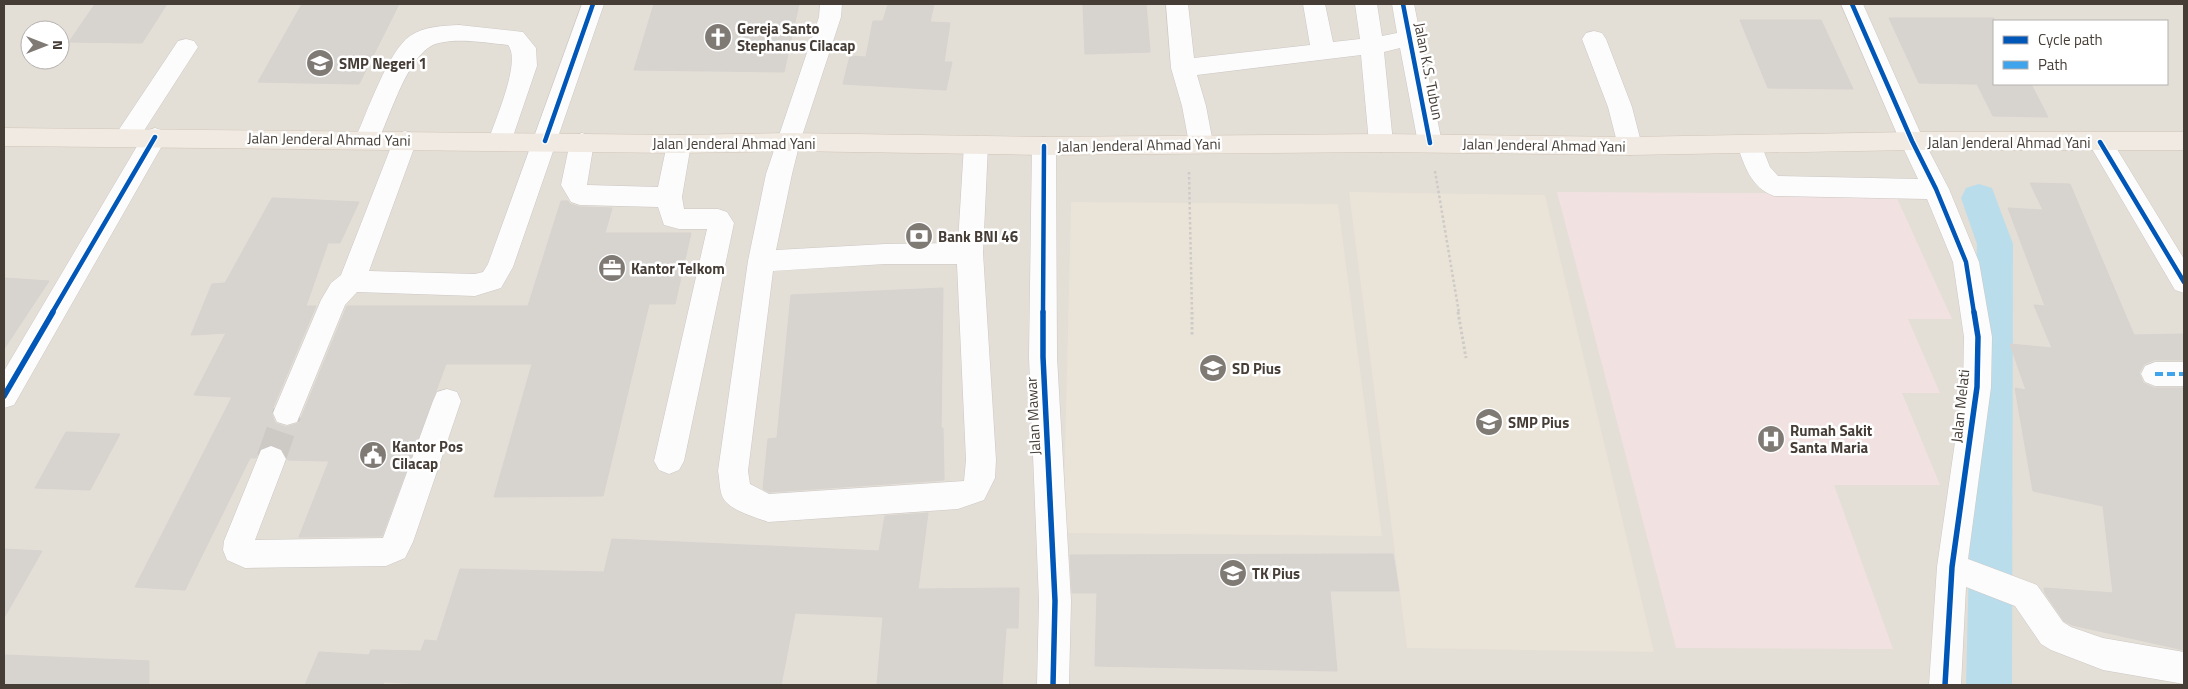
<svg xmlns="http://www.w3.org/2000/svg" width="2188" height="689" viewBox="0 0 2188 689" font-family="'Titillium Web',sans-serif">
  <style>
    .residential { fill: #e3ded6; fill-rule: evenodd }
    .education { fill: #eae3d8 }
    .medical { fill: #f1e2e1 }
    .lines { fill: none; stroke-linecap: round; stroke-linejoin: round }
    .canal { fill: #baddec; fill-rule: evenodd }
    .building { fill: #d7d4d0; stroke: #d7d3cf }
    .minor-tunnel { stroke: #cdc9c5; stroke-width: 29; stroke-dasharray: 29 15; stroke-linecap: butt }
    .minor-casing { stroke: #ccc8c5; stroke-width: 1 }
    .major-casing { stroke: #d1c6b8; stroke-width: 1 }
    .path-far1 { stroke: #cdcac7; stroke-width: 2.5; stroke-dasharray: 2.5 2.5; stroke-linecap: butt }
    .path { stroke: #cdcac7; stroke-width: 3; stroke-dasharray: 2.5 2.5; stroke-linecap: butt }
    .minor { fill: #fdfcfc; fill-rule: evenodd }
    .major { fill: #f0eae3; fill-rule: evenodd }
    .quiet { stroke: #3fa4eb; stroke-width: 4; stroke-dasharray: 8 4; stroke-linecap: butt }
    .cycleway-far1-casing { stroke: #fff; stroke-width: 7 }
    .cycleway-casing { stroke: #fff; stroke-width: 9 }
    .cycleway-far1 { stroke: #0057b8; stroke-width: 4.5 }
    .cycleway { stroke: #0057b8; stroke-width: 5.5 }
    .labels { text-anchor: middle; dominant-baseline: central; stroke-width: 5; stroke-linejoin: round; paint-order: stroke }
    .poi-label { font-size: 15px; font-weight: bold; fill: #453d36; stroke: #fff; text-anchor: start }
    .street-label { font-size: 15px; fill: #453d36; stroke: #fff }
  </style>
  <rect width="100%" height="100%" fill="#efece9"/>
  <path class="residential" d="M4 4H2184V685H4ZM1994 21H2167V84H1994ZM30 30H60V60H30Z"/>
  <path class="education" d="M1349 192 1545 195 1654 652 1407 648Z
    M1071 202 1338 204 1382 536 1063 533Z"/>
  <path class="medical" d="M1557 192 1895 194 1952 319H1908L1940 393H1902L1940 485H1834L1893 649 1676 648Z"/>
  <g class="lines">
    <path class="canal" d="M1979 184 1992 188 2013 244 2012 685H1966L1977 244 1961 198 1966 188Z"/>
  </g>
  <path class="building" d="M95 4H167L142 43 69 42Z
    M302 4H399L359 84 258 82Z
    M654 4H799L784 72 634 70Z
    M888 4H934L930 22 950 23 944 62H952L946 90 843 84 850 56 866 57 873 21H883Z
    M1146 4 1150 52 1085 54 1083 5Z
    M1889 18H1994V84H2031L2048 117 1993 116 1977 84 1919 83Z
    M1740 20H1821L1853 89 1768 88Z
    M2030 183 2070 184 2134 335 2184 334V360H2154L2144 364 2139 373 2143 383 2154 388H2184V650L2072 625 2064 621 2045 593 2044 588 2113 593 2103 506 2033 491 2015 388 2026 390 2010 344 2052 348 2034 305 2045 306 2008 208 2043 210Z
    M272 198 359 202 340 243H328L306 306H316L271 412 275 423 286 427 299 423 347 306H528L561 201H568L570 204 580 207 612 208 605 233H691L675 304H649L603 496 494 497 532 364H446L382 536 299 537 329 461 288 460 283 449 270 444 260 448 256 458H250L185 590 135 587 232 397 194 395 226 333 191 335 212 284 225 283Z
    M4 278 49 281 4 349Z
    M943 288 941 428H943L944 480 769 492 763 489 768 439 777 438 791 295Z
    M66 432 120 434 90 490 35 488Z
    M928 513 918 589 1019 588 1018 628H1006L1002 685H877L883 617 795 613 781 685H442L384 682 383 685H305L319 652 369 655 371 650 421 651 425 640 437 641 460 569 604 572 612 539 879 551 885 516Z
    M4 549 42 551 4 618Z
    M1393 554 1399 591H1330L1337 671 1095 666 1097 593H1072L1070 555Z
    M4 655 149 661V685H4Z"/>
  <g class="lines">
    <path class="minor-tunnel" d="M271 459 287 413"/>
    <g class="minor-casing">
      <path id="minor" d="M582 4H604L513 267 501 288 475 296 357 292 345 305 297 422 287 425 277 422 273 413 321 300 331 283 341 275 396 134 405 131 414 134 417 140 369 271 475 274 483 272 488 264Z
        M820 4H842L841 17 800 142 792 174 776 250 885 244 958 243 964 145 967 138 976 136 985 138 988 145 983 253 996 460 995 478 984 500 958 509 768 522C755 517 735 512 725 501 719 494 720 480 718 471L748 261 766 174 819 17ZM885 264H957L966 460 964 481 769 494 750 484 748 471 773 271Z
        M1166 4H1188L1194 58 1310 45 1303 4H1325L1333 42 1360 39 1355 4H1377L1382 36 1397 33 1392 4H1414L1442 143 1439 149 1430 152 1421 149 1418 143 1400 48 1384 52 1393 143 1390 149 1381 152 1372 149 1369 143 1361 55 1197 75 1206 106 1213 143 1210 149 1201 152 1192 149 1189 143 1182 106 1171 68Z
        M1841 4H1863L1924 141 1949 189 1979 262 1992 337 1991 387 1968 559 2037 585 2063 622 2071 627 2103 638 2184 652V684L2103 670 2051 650 2041 644 2015 606 1966 587 1961 685H1929L1937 567 1963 387 1964 337 1953 262 1927 199 1774 196C1751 188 1744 165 1737 144L1740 137 1749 135 1758 137 1770 167 1778 176 1918 179 1900 141Z
        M459 25 523 32 536 48 537 66 509 148 500 151 491 148 488 142C494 122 522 61 508 45 486 43 461 38 439 43 408 49 390 119 376 145L367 148 358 145 355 139C367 113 388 51 410 36 424 26 443 26 459 25Z
        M1594 31 1602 33 1606 39 1632 107 1642 146 1639 153 1630 155 1621 153 1618 146 1608 107 1582 39 1586 33Z
        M186 39 194 41 198 47 136 143 127 146 118 143 115 137 118 131 178 41Z
        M155 128 164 131 167 137 14 405 4 408V371L146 131Z
        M582 133 591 136 594 142 587 185 658 187 667 144 670 137 679 135 688 137 691 144 682 197 684 209H718L727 212 734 223 684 461 679 470 669 474 659 470 654 461 707 229H679L664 225 658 207 580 205 571 202 561 185 570 142 573 136Z
        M2100 133 2109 136 2184 259V293L2175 290 2088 142 2091 136Z
        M1044 137 1053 139 1056 146 1057 357 1071 601 1069 685H1037L1039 601 1029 357 1032 146 1035 139Z
        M2155 362H2184V386H2155L2145 382 2141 374 2145 366Z
        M447 389 457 392 461 401 413 542 405 558 386 566 245 568 227 560 223 550 224 541 261 450 271 446 281 450 286 459 255 540 383 538 433 401 437 392Z"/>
    </g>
    <g class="major-casing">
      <path id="major" d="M4 128 679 135 788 133 1044 137 1381 134 1630 137 1912 132H2184V150H1912L1630 155 1381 152 1044 155 788 151 679 153 4 146Z"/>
    </g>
    <path class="path-far1" d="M1435 171 1459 313
      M1189 172 1192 313"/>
    <path class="path" d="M1192 312V335
      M1458 312 1466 358"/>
    <use href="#minor" class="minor"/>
    <use href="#major" class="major"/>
    <path class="quiet" d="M2155 374H2184"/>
    <g class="cycleway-far1-casing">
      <path id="cycleway-far1" d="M1403 4 1430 143
        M1852 4 1912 141 1936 189 1966 262 1974 313
        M545 141 593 4
        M2100 142 2184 282
        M52 313 155 137
        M1043 313 1044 146"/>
    </g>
    <g class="cycleway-casing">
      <path id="cycleway" d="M1043 312V357L1055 601 1053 685
        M4 396 53 312
        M1945 685 1952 567 1977 387 1978 337 1974 312"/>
    </g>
    <use href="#cycleway-far1" class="cycleway-far1"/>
    <use href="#cycleway" class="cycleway"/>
  </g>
  <defs>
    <g id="church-disc" transform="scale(1.4375)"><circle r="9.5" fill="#807a75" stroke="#fff"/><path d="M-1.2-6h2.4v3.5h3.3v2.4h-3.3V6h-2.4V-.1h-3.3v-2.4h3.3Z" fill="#fff"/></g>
    <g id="school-disc" transform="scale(1.4375)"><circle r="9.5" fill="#807a75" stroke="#fff"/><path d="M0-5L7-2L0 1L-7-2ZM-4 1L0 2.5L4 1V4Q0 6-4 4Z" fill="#fff"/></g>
    <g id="bank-disc" transform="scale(1.4375)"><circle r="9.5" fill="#807a75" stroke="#fff"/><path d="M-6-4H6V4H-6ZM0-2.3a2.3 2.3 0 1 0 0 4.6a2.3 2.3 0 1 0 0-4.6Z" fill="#fff"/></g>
    <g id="office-disc" transform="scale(1.4375)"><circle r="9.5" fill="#807a75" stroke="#fff"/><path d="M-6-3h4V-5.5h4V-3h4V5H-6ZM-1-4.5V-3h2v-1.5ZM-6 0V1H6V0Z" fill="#fff"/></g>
    <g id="hospital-disc" transform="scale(1.4375)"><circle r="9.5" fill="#807a75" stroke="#fff"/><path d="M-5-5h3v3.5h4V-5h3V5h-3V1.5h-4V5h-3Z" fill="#fff"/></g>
    <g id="civic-disc" transform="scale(1.4375)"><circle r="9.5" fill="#807a75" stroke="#fff"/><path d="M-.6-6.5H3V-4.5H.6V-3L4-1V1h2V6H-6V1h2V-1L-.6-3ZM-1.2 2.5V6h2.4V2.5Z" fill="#fff"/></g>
  </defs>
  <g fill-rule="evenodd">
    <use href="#church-disc" x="718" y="37"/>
    <use href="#school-disc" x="320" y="63"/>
    <use href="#bank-disc" x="919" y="236"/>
    <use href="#office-disc" x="612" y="268"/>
    <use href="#school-disc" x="1213" y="368"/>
    <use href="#school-disc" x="1489" y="422"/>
    <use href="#hospital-disc" x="1771" y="439"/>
    <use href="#civic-disc" x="373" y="455"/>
    <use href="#school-disc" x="1233" y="573"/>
  </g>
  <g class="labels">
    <g class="poi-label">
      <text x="737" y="28">Gereja Santo<tspan x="737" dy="17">Stephanus Cilacap</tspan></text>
      <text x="339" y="63">SMP Negeri 1</text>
      <text x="938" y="236">Bank BNI 46</text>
      <text x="631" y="268">Kantor Telkom</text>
      <text x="1232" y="368">SD Pius</text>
      <text x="1508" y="422">SMP Pius</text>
      <text x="1790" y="430">Rumah Sakit<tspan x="1790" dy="17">Santa Maria</tspan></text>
      <text x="392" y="446">Kantor Pos<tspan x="392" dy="17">Cilacap</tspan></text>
      <text x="1252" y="573">TK Pius</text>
    </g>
    <g class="street-label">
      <text transform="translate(1429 71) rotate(79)">Jalan K.S. Tubun</text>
      <text transform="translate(329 139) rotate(1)">Jalan Jenderal Ahmad Yani</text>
      <text x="2009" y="142">Jalan Jenderal Ahmad Yani</text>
      <text x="734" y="143">Jalan Jenderal Ahmad Yani</text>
      <text transform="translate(1139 145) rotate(-1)">Jalan Jenderal Ahmad Yani</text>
      <text transform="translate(1544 145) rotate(1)">Jalan Jenderal Ahmad Yani</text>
      <text transform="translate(1960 406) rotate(-84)">Jalan Melati</text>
      <text transform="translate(1033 416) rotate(-93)">Jalan Mawar</text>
    </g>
  </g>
  <rect width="2188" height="689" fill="none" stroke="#453d36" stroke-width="10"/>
  <rect x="1993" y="20" width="175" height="65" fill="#ffffff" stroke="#b5b1af"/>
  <rect x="2003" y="36" width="25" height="8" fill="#0057b8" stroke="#b5b1af"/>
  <text x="2038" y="45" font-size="15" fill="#453d36">Cycle path</text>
  <rect x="2003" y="61" width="25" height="8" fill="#3fa4eb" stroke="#b5b1af"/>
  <text x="2038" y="70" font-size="15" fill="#453d36">Path</text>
  <g transform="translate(45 45) rotate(90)"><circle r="24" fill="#ffffff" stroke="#b5b1af"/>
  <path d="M0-4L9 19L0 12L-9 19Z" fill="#807a75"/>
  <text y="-8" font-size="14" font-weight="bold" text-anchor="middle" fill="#453d36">N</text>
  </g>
</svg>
